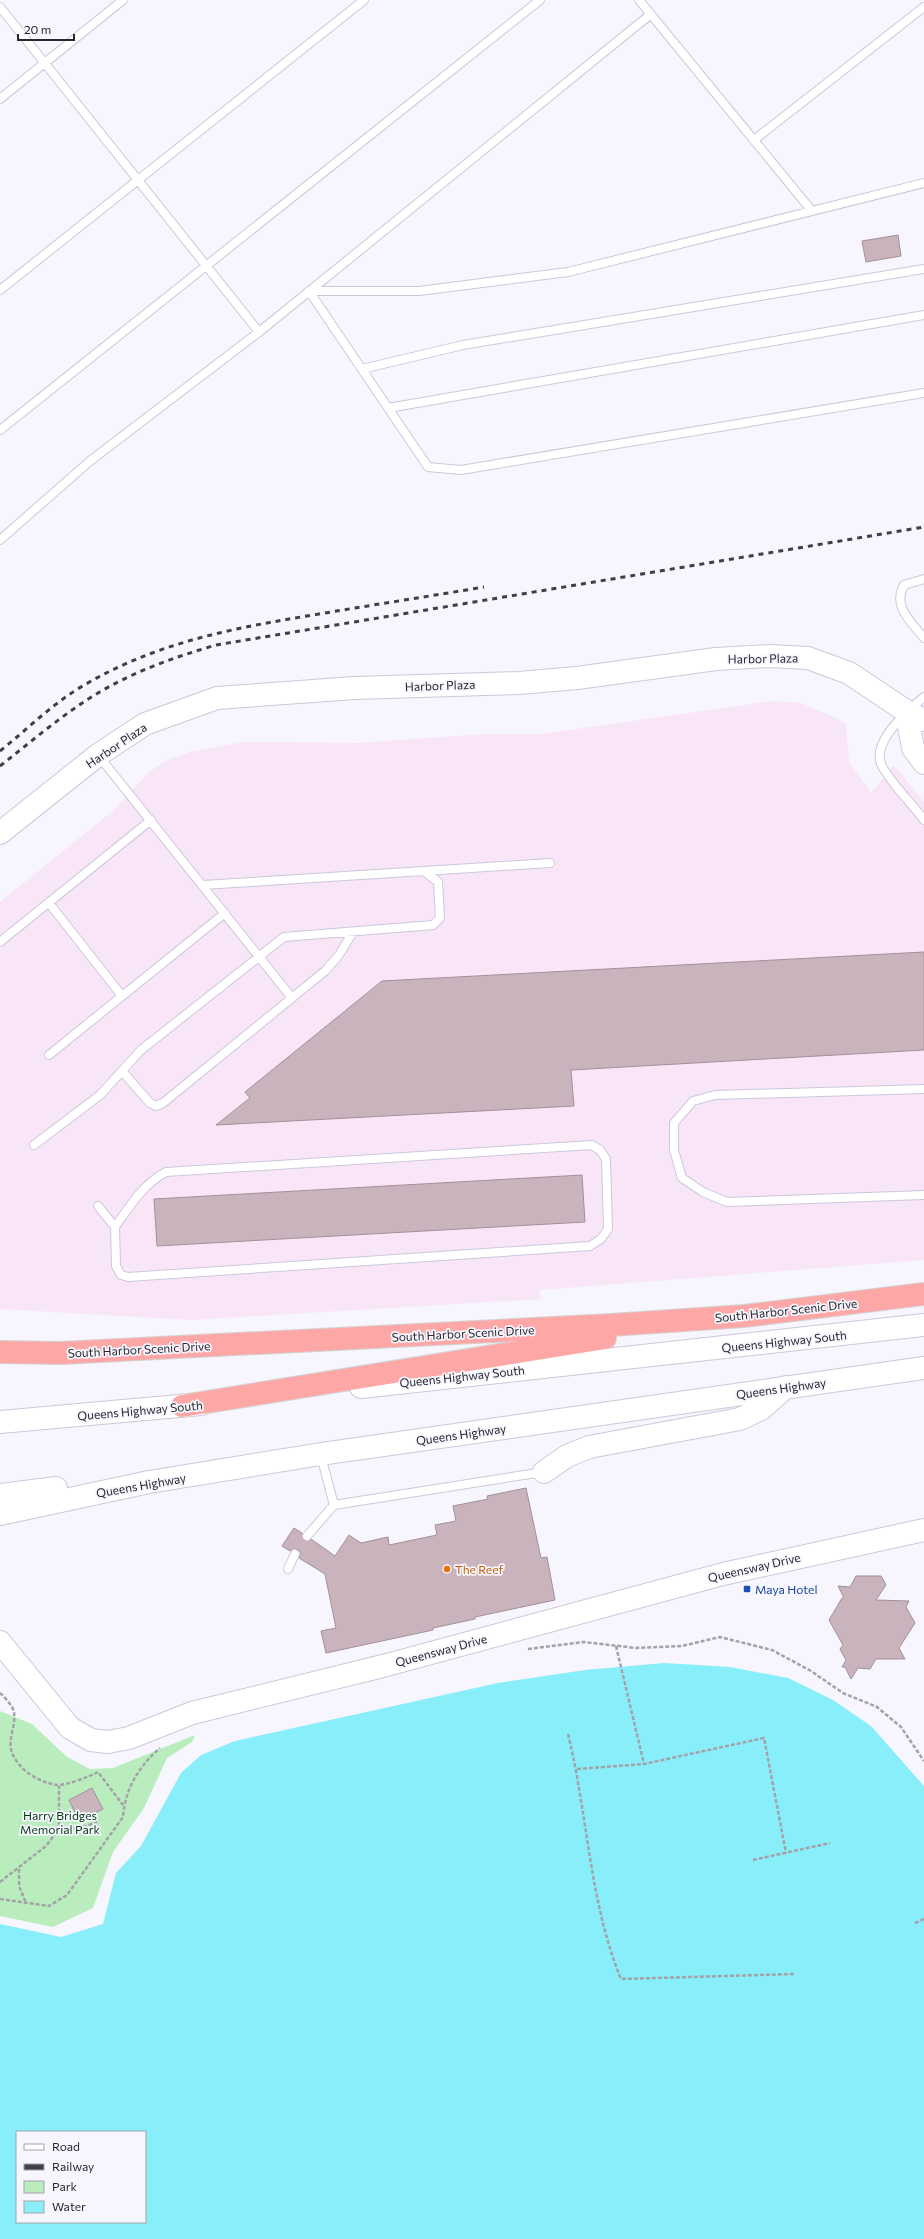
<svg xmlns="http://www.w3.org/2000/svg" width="924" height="2239" viewBox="0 0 924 2239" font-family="Commissioner,sans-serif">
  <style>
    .industrial { fill: #f8e6f8 }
    .green { fill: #baedbe }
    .water { fill: #88eefa; fill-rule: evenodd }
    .building { fill: #c9b4bd; stroke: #a38f98 }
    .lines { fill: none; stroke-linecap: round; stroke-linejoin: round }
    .lane-casing { stroke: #ccc8dc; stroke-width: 10 }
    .secondary-casing { stroke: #ccc8dc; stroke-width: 24 }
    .highway-casing { stroke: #d4d4d5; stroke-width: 24 }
    .path { stroke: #a3a2a9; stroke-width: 2.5; stroke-dasharray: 4 2; stroke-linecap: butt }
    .lane { stroke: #fff; stroke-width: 8 }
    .secondary { stroke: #fff; stroke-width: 22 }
    .highway { stroke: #fda8a7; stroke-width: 22 }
    .rail { stroke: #403e46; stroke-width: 3; stroke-dasharray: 5 5; stroke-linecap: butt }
    .food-dot { fill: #e8710a; stroke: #f7f5fd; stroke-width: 1.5 }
    .transit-dot { fill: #1a4fb4; stroke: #f7f5fd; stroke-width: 1.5 }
    .labels { text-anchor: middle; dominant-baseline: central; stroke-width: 3.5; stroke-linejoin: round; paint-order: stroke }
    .street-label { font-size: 12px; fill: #28272e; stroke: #f7f5fd }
    .food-label { font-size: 12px; fill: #c56008; stroke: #f7f5fd; text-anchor: start }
    .transit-label { font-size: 12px; fill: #164399; stroke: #f7f5fd; text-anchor: start }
    .park-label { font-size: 12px; fill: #003a0f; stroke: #f7f5fd }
  </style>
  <rect width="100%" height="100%" fill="#f7f5fd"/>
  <path class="industrial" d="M773 701 801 703 836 718 846 724 849 762 871 793 894 765 924 802V1260L539 1290 541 1299 191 1320 0 1309V902L114 810 149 772 167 760 190 752 244 742 356 743 487 734H541Z"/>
  <path class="green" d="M0 1711 32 1724 67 1757 90 1769 113 1768 195 1735 192 1742 167 1758 144 1808 113 1852 93 1908 53 1927 0 1916Z"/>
  <path class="water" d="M664 1663 730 1667 788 1678 833 1700 871 1726 924 1786V2239H0V1924L61 1937 103 1924 116 1873 141 1846 181 1773 201 1755 235 1741 498 1683 585 1670ZM17 2132H145V2222H17Z"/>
  <path class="building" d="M898 235 901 256 866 262 862 241Z
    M924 952V1050L571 1070 574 1106 216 1125 250 1098 245 1092 382 981Z
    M582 1175 585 1222 157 1246 154 1199Z
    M526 1488 541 1558 547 1557 555 1600 475 1617V1619L433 1628V1630L326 1653 321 1631 336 1628 325 1574 299 1558 300 1553 298 1549 290 1551 282 1546 294 1528 302 1533 304 1540 311 1539 335 1556 349 1535 361 1543 388 1537 389 1545 437 1535 435 1525 456 1521 453 1506 488 1499 487 1496Z
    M856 1576H881L886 1585 876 1600 909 1601 906 1607 915 1623 899 1648 905 1659H876L870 1669 858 1668 851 1679 845 1667H842L846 1660 840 1649 843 1645 829 1620 842 1598H844L838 1586 850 1587Z
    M92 1788 103 1809 79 1821 69 1800Z"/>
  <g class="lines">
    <g class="lane-casing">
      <path id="lane" d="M639 0 812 211
        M0 7 259 332
        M0 99 123 0
        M754 140 924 7
        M0 290 364 0
        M309 291 428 467 461 470 924 393
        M309 291H419L568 272 924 183
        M362 369 463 345 924 269
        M388 408 924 315
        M0 430 540 0
        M0 540 90 461 259 332 651 14
        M924 579 904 585C892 606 911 622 924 638
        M924 697C908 710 870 743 882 766 891 783 912 804 924 820
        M98 755 292 998
        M424 871 550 863
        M49 903 122 996
        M0 942 151 820
        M49 1055 225 913
        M122 1071 150 1103 156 1106 163 1103 325 971 339 955 353 932
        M924 1089 715 1095 693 1101 674 1123V1150L682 1178 703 1192 727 1202 924 1195
        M34 1145 100 1095 141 1050 284 937 433 925 440 918 438 882 424 871 203 885
        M98 1206 115 1227 116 1266 121 1275 128 1277 590 1246 601 1239 608 1229 606 1159 600 1150 592 1145 166 1172C143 1184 130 1206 115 1227
        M321 1456 334 1505
        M307 1536 334 1505 543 1472
        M288 1569 295 1554"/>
    </g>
    <g class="secondary-casing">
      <path id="secondary" d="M906 711 913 748 924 763
        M0 833 98 755 145 724 217 698 355 688 519 683 577 678 716 659 770 656 808 658 849 673 906 711 924 720
        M361 1387 924 1325
        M0 1422 201 1404
        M544 1472 567 1456 589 1447 740 1419 761 1409 786 1387
        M0 1495 56 1488
        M0 1514 149 1482 321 1454 924 1368
        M0 1642 70 1728 91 1740 108 1742 129 1738 192 1713 383 1666 723 1574 924 1530"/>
    </g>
    <g class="highway-casing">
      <path id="highway" d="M0 1352 61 1353 611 1325 744 1316 924 1294
        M182 1406 605 1338"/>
    </g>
    <path class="path" d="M616 1646 644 1764
      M528 1649 584 1642 636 1648 682 1646 720 1637 772 1650 811 1671 843 1693 877 1707 901 1727 924 1761
      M0 1693C4 1697 9 1702 12 1707 19 1720 8 1736 11 1749 16 1769 38 1782 57 1785 65 1786 91 1776 98 1772L123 1805
      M568 1734C588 1815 589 1901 621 1979L794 1974
      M577 1769 644 1764 764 1738 786 1853
      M59 1829 81 1828 97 1822
      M753 1860 830 1843
      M19 1869V1886L26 1903
      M0 1882 46 1846 59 1829V1786
      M0 1899 49 1906 67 1895 123 1817C125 1789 139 1766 160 1748
      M915 1923 924 1919"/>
    <use href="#lane" class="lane"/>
    <use href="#secondary" class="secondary"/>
    <use href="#highway" class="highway"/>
    <path class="rail" d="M0 751C29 728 54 702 86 684 162 640 240 627 325 613 378 604 431 596 484 587
      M0 766C32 741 63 714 98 693 135 671 175 657 216 645L924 527"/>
  </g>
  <circle class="food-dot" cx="447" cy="1569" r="4"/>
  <rect class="transit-dot" x="743" y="1585" width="8" height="8" rx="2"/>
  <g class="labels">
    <g class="street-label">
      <text transform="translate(763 658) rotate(-1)">Harbor Plaza</text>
      <text transform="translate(440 685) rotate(-2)">Harbor Plaza</text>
      <text transform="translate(116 745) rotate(-34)">Harbor Plaza</text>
      <text transform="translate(786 1310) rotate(-6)">South Harbor Scenic Drive</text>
      <text transform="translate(463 1333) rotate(-3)">South Harbor Scenic Drive</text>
      <text transform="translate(784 1341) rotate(-6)">Queens Highway South</text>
      <text transform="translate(139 1349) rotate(-3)">South Harbor Scenic Drive</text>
      <text transform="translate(462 1376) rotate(-6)">Queens Highway South</text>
      <text transform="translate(781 1388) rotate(-8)">Queens Highway</text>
      <text transform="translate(140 1410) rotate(-5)">Queens Highway South</text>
      <text transform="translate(461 1434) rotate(-8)">Queens Highway</text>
      <text transform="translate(141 1485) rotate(-10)">Queens Highway</text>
      <text transform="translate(754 1567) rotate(-13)">Queensway Drive</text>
      <text transform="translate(441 1650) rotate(-15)">Queensway Drive</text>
    </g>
    <g class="food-label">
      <text x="455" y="1569">The Reef</text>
    </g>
    <g class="transit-label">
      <text x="755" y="1589">Maya Hotel</text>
    </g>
    <g class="park-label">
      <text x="60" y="1815">Harry Bridges<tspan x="60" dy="14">Memorial Park</tspan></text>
    </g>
  </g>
  <rect x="16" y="2131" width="130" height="92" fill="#f7f5fd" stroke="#a4a3aa"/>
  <rect x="24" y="2144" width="20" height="6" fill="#ffffff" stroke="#a4a3aa"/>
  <text x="52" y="2151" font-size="12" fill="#28272e">Road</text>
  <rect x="24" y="2164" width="20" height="6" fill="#403e46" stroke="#a4a3aa"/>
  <text x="52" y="2171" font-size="12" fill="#28272e">Railway</text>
  <rect x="24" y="2181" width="20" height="12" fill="#baedbe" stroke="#a4a3aa"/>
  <text x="52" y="2191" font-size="12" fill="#28272e">Park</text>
  <rect x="24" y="2201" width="20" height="12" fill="#88eefa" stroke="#a4a3aa"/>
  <text x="52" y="2211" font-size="12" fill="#28272e">Water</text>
  <path d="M18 34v6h56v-6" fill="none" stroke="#28272e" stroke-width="2"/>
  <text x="24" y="34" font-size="12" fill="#28272e" stroke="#f7f5fd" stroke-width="3" paint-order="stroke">20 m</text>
</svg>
